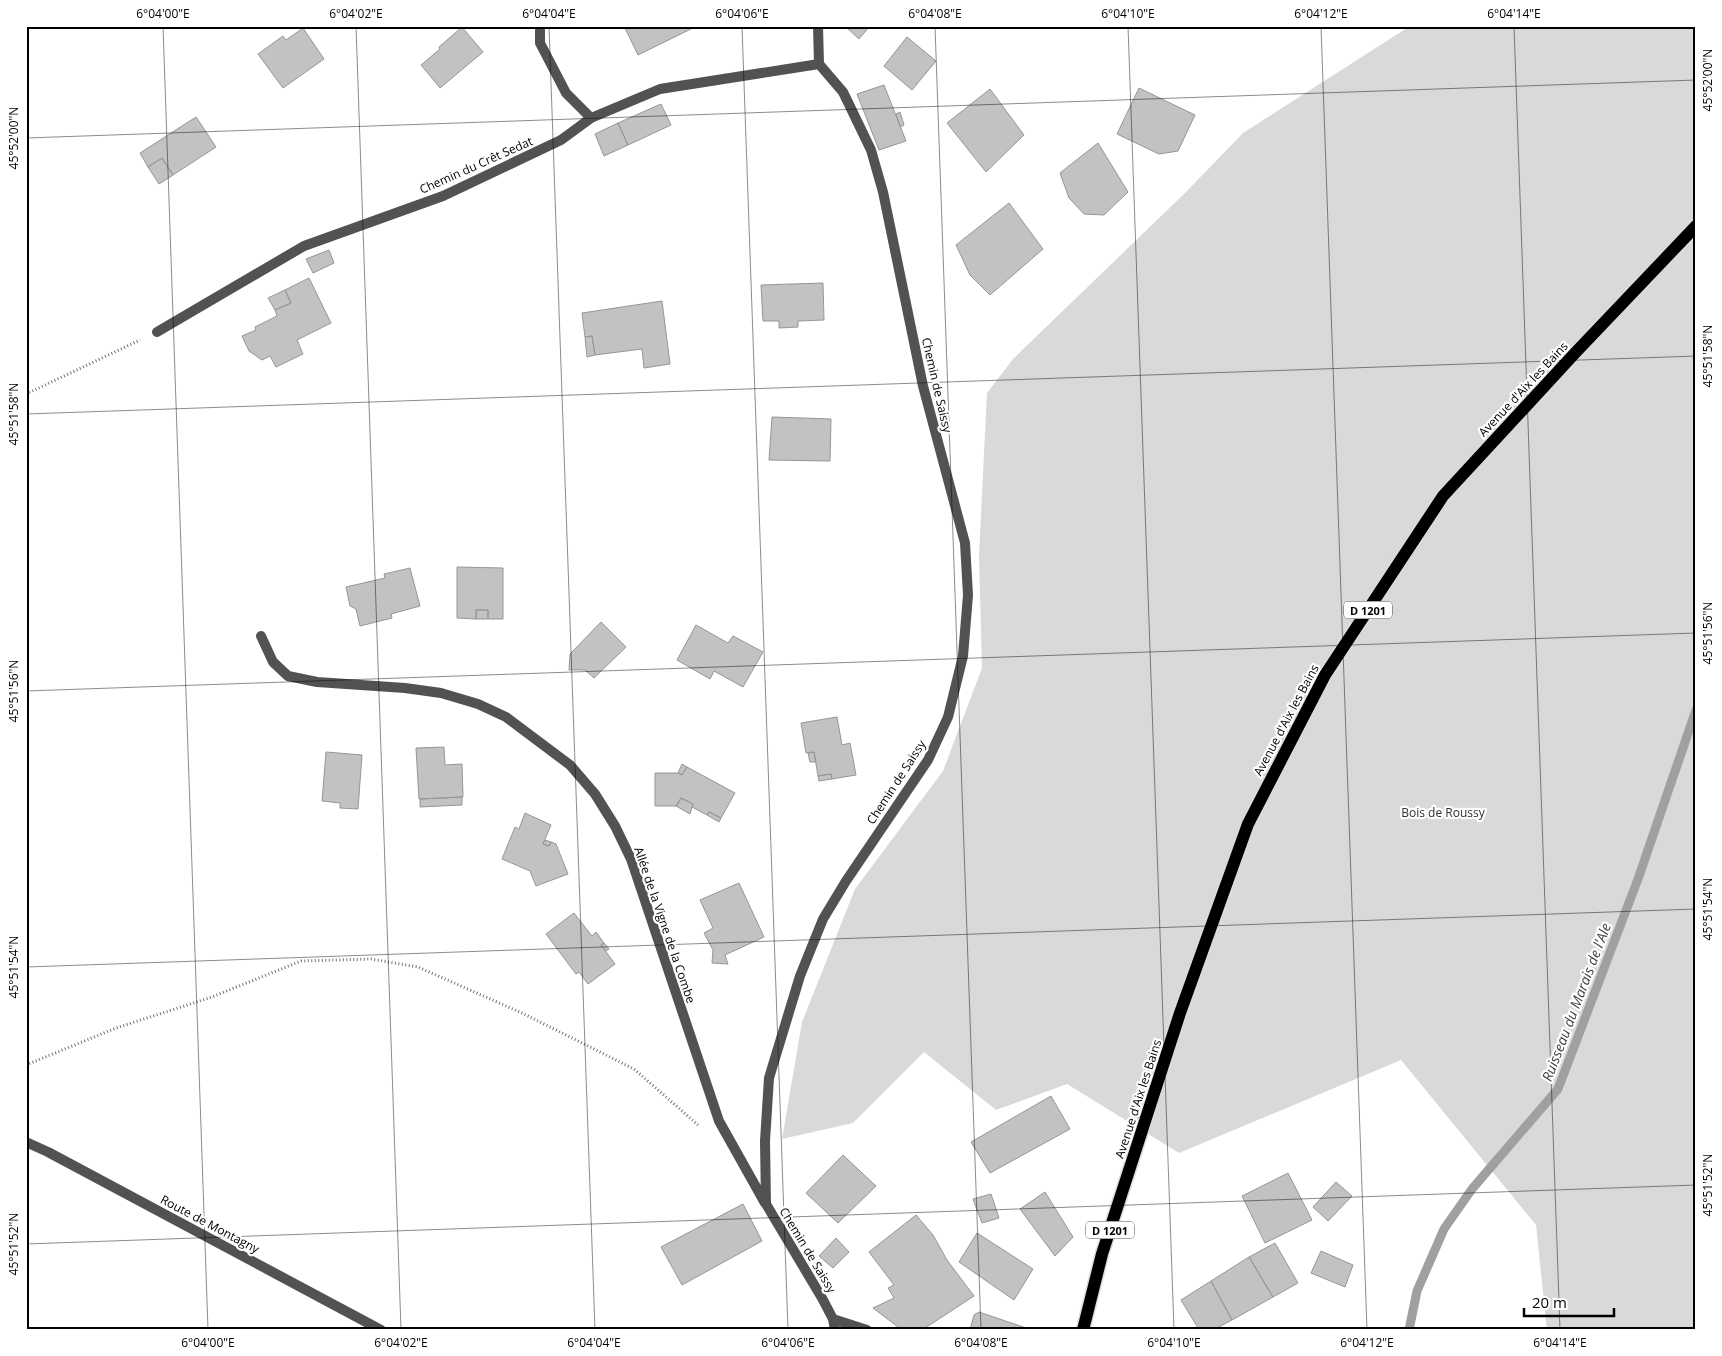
<svg xmlns="http://www.w3.org/2000/svg" width="1722" height="1356" viewBox="0 0 1722 1356" font-family="'Open Sans',sans-serif">
  <style>
    .green { fill: #d9d9d9 }
    .lines { fill: none; stroke-linecap: round; stroke-linejoin: round }
    .stream { stroke: #a0a0a0; stroke-width: 9 }
    .building { fill: #c2c2c2; stroke: #969696 }
    .primary-casing { stroke: #dbdbdb; stroke-width: 15 }
    .path { stroke: #747474; stroke-width: 3; stroke-dasharray: 1 2.5; stroke-linecap: butt }
    .service { stroke: #525252; stroke-width: 10 }
    .minor { stroke: #525252; stroke-width: 10 }
    .tertiary { stroke: #525252; stroke-width: 10 }
    .primary { stroke: #000; stroke-width: 12 }
    .ticks { fill: none; stroke: #000; stroke-width: 1; stroke-opacity: 0.45 }
    .labels { text-anchor: middle; dominant-baseline: central; stroke-width: 4.5; stroke-linejoin: round; paint-order: stroke }
    .shield { fill: #fff; stroke: #4c4c4c; stroke-width: 1 }
    .shield-label { font-size: 11px; font-weight: bold; fill: #000 }
    .street-label { font-size: 12px; fill: #000; stroke: #fff }
    .park-label { font-size: 12px; fill: #303030; stroke: #fff }
    .water-label { font-size: 14px; font-style: italic; fill: #414141; stroke: #fff }
    .neatline { fill: none; stroke: #000; stroke-width: 2 }
    .ticks-label { font-size: 12px; text-anchor: middle; fill: #000 }
  </style>
  <rect width="100%" height="100%" fill="#fff"/>
  <path class="green" d="M1410 26H1696V1330H1547L1536 1225 1401 1060 1179 1153 1067 1084 996 1110 924 1052 853 1123 782 1139 802 1022 855 889 943 771 982 668 979 555 987 393 1013 359 1186 192 1243 133Z"/>
  <g class="lines">
    <path class="stream" d="M1409 1330 1417 1291 1444 1229 1472 1189 1558 1089 1638 879 1696 710"/>
  </g>
  <path class="building" d="M624 26H697L638 55Z
    M845 26H870L859 39Z
    M462 27 483 52 440 88 421 65 440 49 439 47Z
    M303 28 324 59 283 88 258 54 283 36 286 40Z
    M907 37 936 61 912 90 884 66Z
    M884 85 906 141 879 150 857 94Z
    M1139 88 1195 115 1178 151 1159 154 1117 134Z
    M990 89 1024 135 986 172 947 123Z
    M661 104 671 125 628 145 618 123Z
    M900 112 904 125 900 127 896 114Z
    M196 117 216 147 173 175 162 158 148 167 140 153Z
    M618 123 628 145 604 156 595 134Z
    M1098 143 1128 192 1104 215 1084 214 1069 198 1060 173Z
    M162 158 173 175 159 184 148 167Z
    M1009 203 1043 249 990 295 970 275 956 245Z
    M329 250 334 263 313 273 306 259Z
    M309 278 331 323 297 340 303 354 276 367 270 356 262 360 249 351 242 336 256 330 255 327 277 316 275 310 291 303 285 290Z
    M823 283 824 320 798 321V327L779 328V321H763L761 285Z
    M285 290 291 303 275 310 268 298Z
    M662 301 670 364 644 368 642 349 595 355 592 336 585 337 582 313Z
    M592 336 595 355 587 357 585 337Z
    M772 417 831 419 830 461 769 460Z
    M457 567 503 568V619H488V610H476V619L457 618Z
    M410 568 420 606 391 614 392 618 360 626 356 609 350 606 346 587 385 578 384 574Z
    M476 610H488V619H476Z
    M601 622 626 647 594 678 585 670H569L570 654Z
    M696 625 728 643 733 636 763 652 743 687 714 671 710 679 677 660Z
    M837 717 842 745 850 743 856 775 832 779 831 774 818 776 814 752 806 753 801 723Z
    M444 747 445 765 462 764 463 797 419 799 416 748Z
    M326 752 362 755 358 809 340 808V803L322 801Z
    M814 752 816 762H810L808 753Z
    M682 764 687 767 682 775 678 773Z
    M687 767 735 793 721 818 709 812 707 815 692 807 693 804 681 798 677 806H655V773H678L682 775Z
    M831 774 832 779 819 781 818 776Z
    M462 797V805L420 807V799Z
    M681 798 693 804 690 814 676 806Z
    M709 812 721 818 719 822 707 815Z
    M525 813 551 825 543 844 549 846 551 842 556 844 568 874 536 886 530 871 502 859 515 827 519 829Z
    M545 840 551 842 549 846 543 844Z
    M739 883 764 937 725 955 728 964 712 963 713 950 704 933 713 928 700 900Z
    M574 913 592 936 596 932 604 943 601 945 615 964 588 984 579 972 576 974 546 934Z
    M604 943 609 949 606 951 601 945Z
    M1051 1096 1070 1129 990 1173 971 1142Z
    M843 1155 876 1186 838 1223 806 1193Z
    M1288 1173 1312 1220 1265 1243 1242 1196Z
    M1336 1182 1352 1196 1328 1221 1313 1207Z
    M1045 1192 1073 1237 1055 1256 1020 1209Z
    M991 1194 999 1218 982 1223 973 1199Z
    M743 1204 762 1241 682 1285 661 1247Z
    M916 1215 933 1235 947 1260 974 1296 922 1330H902L873 1308 894 1298 888 1288 894 1285 869 1252Z
    M977 1233 1033 1269 1014 1300 959 1262Z
    M836 1238 849 1252 833 1268 819 1256Z
    M1275 1243 1298 1283 1273 1297 1249 1257Z
    M1321 1251 1353 1265 1345 1287 1311 1273Z
    M1249 1257 1273 1297 1232 1320 1211 1281Z
    M1211 1281 1232 1320 1213 1330H1194L1198 1328 1181 1300Z
    M979 1312 1032 1330H970L974 1315Z"/>
  <g class="lines">
    <g class="primary-casing">
      <path id="primary" d="M1083 1330 1102 1254 1180 1013 1248 824 1325 675 1443 496 1576 352 1696 226"/>
    </g>
    <path class="path" d="M26 394 140 340
      M26 1065 116 1028 212 997 301 961 371 959 418 967 524 1014 634 1069 698 1125"/>
    <path class="service" d="M540 26V43L566 93 591 118"/>
    <path class="minor" d="M818 26 819 64 843 92 871 150 883 192 923 386 965 543 968 595 963 656 948 717 928 760 846 881 823 919 800 976 769 1078 765 1141 766 1204 822 1298 833 1319 835 1330
      M157 332 304 246 443 196 561 140 591 118 660 89 819 64
      M261 636 273 662 288 676 317 682 405 688 441 693 478 704 506 717 570 765 595 794 615 826 631 859 719 1121 765 1203
      M833 1319 867 1330"/>
    <path class="tertiary" d="M26 1142 48 1152 381 1330"/>
    <use href="#primary" class="primary"/>
  </g>
  <path class="ticks" d="M163 26 208 1330M356 26 401 1330M549 26 595 1330M742 26 788 1330M935 26 981 1330M1128 26 1174 1330M1321 26 1367 1330M1514 26 1560 1330M26 138 1696 80M26 414 1696 356M26 691 1696 633M26 967 1696 909M26 1244 1696 1185"/>
  <g class="labels">
    <g class="shield">
      <rect x="1344" y="601.5" width="48" height="17" rx="4"/>
      <rect x="1086" y="1221.5" width="48" height="17" rx="4"/>
    </g>
    <g class="shield-label">
      <text x="1368" y="610">D 1201</text>
      <text x="1110" y="1230">D 1201</text>
    </g>
    <g class="street-label">
      <text transform="translate(476 165) rotate(-24)">Chemin du Crêt Sedat</text>
      <text transform="translate(937 385) rotate(77)">Chemin de Saissy</text>
      <text transform="translate(1523 389) rotate(-47)">Avenue d'Aix les Bains</text>
      <text transform="translate(1286 720) rotate(-62)">Avenue d'Aix les Bains</text>
      <text transform="translate(896 782) rotate(-57)">Chemin de Saissy</text>
      <text transform="translate(665 925) rotate(71)">Allée de la Vigne de la Combe</text>
      <text transform="translate(1138 1099) rotate(-72)">Avenue d'Aix les Bains</text>
      <text transform="translate(210 1224) rotate(28)">Route de Montagny</text>
      <text transform="translate(808 1250) rotate(59)">Chemin de Saissy</text>
    </g>
    <g class="park-label">
      <text x="1443" y="812">Bois de Roussy</text>
    </g>
    <g class="water-label">
      <text transform="translate(1576 1002) rotate(-69)">Ruisseau du Marais de l'Ale</text>
    </g>
  </g>
  <rect width="1722" height="1356" fill="none" stroke="#ffffff" stroke-width="55"/>
  <path d="M1524 1308v8h90v-8" fill="none" stroke="#000000" stroke-width="2.5"/>
  <text x="1532" y="1308" font-size="15" fill="#000000" stroke="#ffffff" stroke-width="4" paint-order="stroke">20 m</text>
  <rect x="28" y="28" width="1666" height="1300" class="neatline"/>
  <g class="ticks-label">
    <text x="163" y="18">6°04'00"E</text>
    <text x="356" y="18">6°04'02"E</text>
    <text x="549" y="18">6°04'04"E</text>
    <text x="742" y="18">6°04'06"E</text>
    <text x="935" y="18">6°04'08"E</text>
    <text x="1128" y="18">6°04'10"E</text>
    <text x="1321" y="18">6°04'12"E</text>
    <text x="1514" y="18">6°04'14"E</text>
    <text transform="translate(1708 80) rotate(-90)" y="4">45°52'00"N</text>
    <text transform="translate(14 138) rotate(-90)" y="4">45°52'00"N</text>
    <text transform="translate(1708 356) rotate(-90)" y="4">45°51'58"N</text>
    <text transform="translate(14 414) rotate(-90)" y="4">45°51'58"N</text>
    <text transform="translate(1708 633) rotate(-90)" y="4">45°51'56"N</text>
    <text transform="translate(14 691) rotate(-90)" y="4">45°51'56"N</text>
    <text transform="translate(1708 909) rotate(-90)" y="4">45°51'54"N</text>
    <text transform="translate(14 967) rotate(-90)" y="4">45°51'54"N</text>
    <text transform="translate(1708 1185) rotate(-90)" y="4">45°51'52"N</text>
    <text transform="translate(14 1244) rotate(-90)" y="4">45°51'52"N</text>
    <text x="208" y="1347">6°04'00"E</text>
    <text x="401" y="1347">6°04'02"E</text>
    <text x="594" y="1347">6°04'04"E</text>
    <text x="788" y="1347">6°04'06"E</text>
    <text x="981" y="1347">6°04'08"E</text>
    <text x="1174" y="1347">6°04'10"E</text>
    <text x="1367" y="1347">6°04'12"E</text>
    <text x="1560" y="1347">6°04'14"E</text>
  </g>
</svg>
